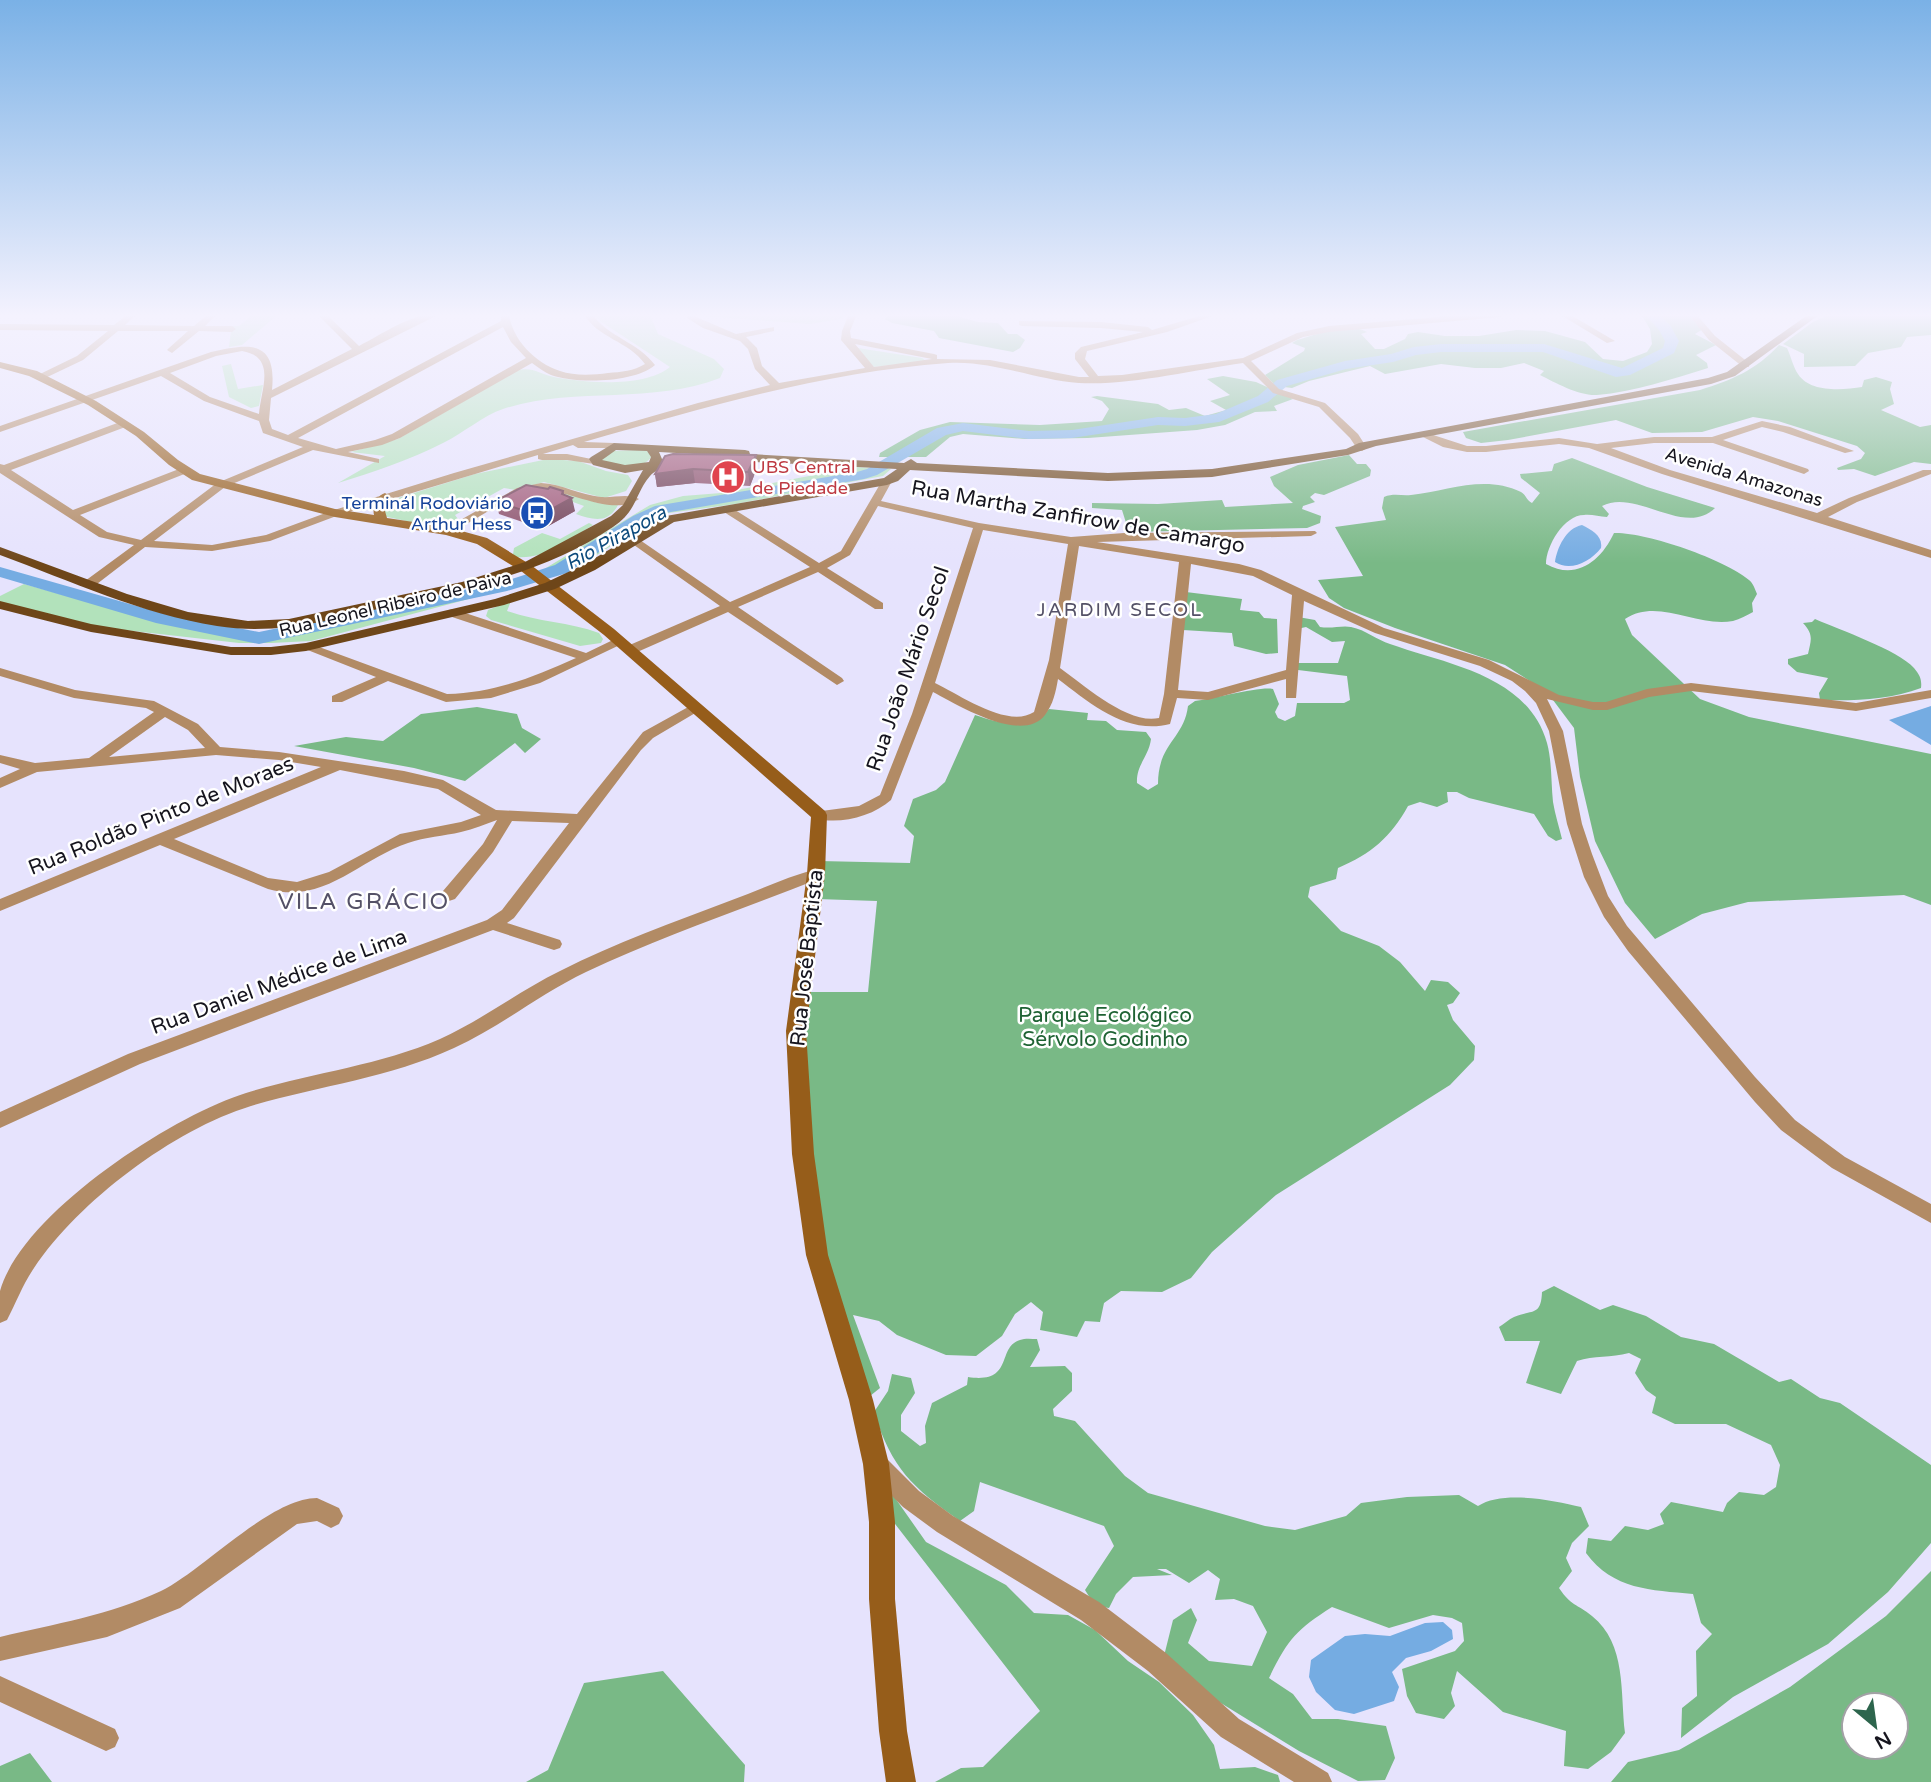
<svg xmlns="http://www.w3.org/2000/svg" width="1931" height="1782" viewBox="0 0 1931 1782" font-family="'Varela Round',sans-serif">
  <style>
    .green { fill: #b2e2bb }
    .forest { fill: #79b986; fill-rule: evenodd }
    .water { fill: #75ace2 }
    .lines { fill: none; stroke-linecap: round; stroke-linejoin: round }
    .river { fill: #75ace2; fill-rule: evenodd }
    .street { fill: #b28b65; fill-rule: evenodd }
    .secondary { fill: #965d1a; fill-rule: evenodd }
    .primary { fill: #6e4619; fill-rule: evenodd }
    .wall { fill: #8a4d67 }
    .shaded-wall { fill: #703f54 }
    .building { fill: #a05a78; stroke: #703f54; stroke-width: 2 }
    .labels { text-anchor: middle; dominant-baseline: central; stroke-width: 5; stroke-linejoin: round; paint-order: stroke }
    .far-health-label { font-size: 18px; fill: #be3a42; stroke: #fff; text-anchor: start }
    .far-street-label { font-size: 18px; fill: #16151e; stroke: #fff }
    .far-transit-label { font-size: 18px; fill: #164399; stroke: #fff; text-anchor: end }
    .far-water-label { font-size: 19px; font-style: italic; fill: #0c4a7c; stroke: #fff }
    .far-neighbourhood-label { font-size: 19px; letter-spacing: 2px; fill: #545167; stroke: #fff }
    .street-label { font-size: 21px; fill: #16151e; stroke: #fff }
    .park-label { font-size: 21px; fill: #1f6334; stroke: #fff }
    .neighbourhood-label { font-size: 23px; letter-spacing: 2px; fill: #545167; stroke: #fff }
  </style>
  <rect width="100%" height="100%" fill="#e6e3fd"/>
  <path class="green" d="M253 314H272L275 317 242 345 229 347 231 331H200L205 326H239Z
    M594 314H663L650 315 658 334 714 359 724 369 720 378C651 405 574 386 503 409 484 415 462 434 443 443 409 460 374 472 338 483L385 456 351 452 398 439 518 370C533 367 540 374 554 377 585 383 644 388 670 367L600 321Z
    M674 314H845L841 319 810 324Z
    M858 348 922 358 926 361 874 367 855 349Z
    M231 364 238 389 263 385 259 406 251 408 229 397 222 366Z
    M638 450 647 451 652 456C643 471 621 465 605 465L600 457 610 451Z
    M548 459 578 461 606 471 628 475 632 481 626 491 604 498 544 482 516 490 504 488 455 515 458 519 434 527 383 516 385 502 475 474Z
    M856 467 891 469 883 476 861 480 736 504 661 514 581 565 572 569 541 571 650 505 683 496 721 493Z
    M560 491 598 503 618 505C608 524 593 520 576 514L584 506 551 494Z
    M589 523 593 525C568 540 545 560 515 557L513 554 514 548 542 533 560 539Z
    M517 580 525 584 311 641 271 643H239L89 626 0 603V596L24 584C103 606 202 636 284 632Z
    M511 601 507 611C537 622 569 622 599 633L603 639 601 643 580 646 491 620 486 616 488 610Z"/>
  <path class="forest" d="M889 314H949L978 322 998 323 1008 334H1017L1025 340 1020 348 1013 352 939 338 934 331 892 323 885 319Z
    M1641 314H1687L1703 329 1695 334 1716 345 1696 355 1707 363 1708 368C1672 379 1634 392 1597 395 1579 396 1556 383 1540 375L1544 371 1524 363 1501 368H1475L1441 364 1385 374 1370 366 1309 381 1292 388 1276 386 1265 375 1304 351 1305 348 1292 343 1297 340C1316 335 1348 322 1367 332L1361 334 1375 349H1384L1405 339 1408 334 1418 332 1445 336H1479L1516 330 1545 331 1585 342 1603 359 1623 361 1647 352 1652 344 1650 329Z
    M1831 314H1931V335L1907 337 1901 347 1868 353 1855 366 1804 367V354L1783 344 1813 322Z
    M1779 345 1787 348C1791 356 1793 367 1798 374 1810 393 1843 390 1862 387L1864 380 1876 377 1892 382 1890 389 1894 404 1881 410 1920 427 1931 425V464L1914 462 1875 476 1854 469 1838 470 1837 468 1861 459 1865 453 1857 446 1778 421 1753 417 1702 432 1652 433 1616 420 1508 440 1481 443 1466 438 1463 432 1700 390C1732 380 1756 370 1779 345Z
    M1223 376 1256 382 1293 399 1274 406 1277 411 1255 412 1225 425 1197 430 1088 438 1025 439 963 434 950 437 926 457H879L880 453 920 430 950 422 1040 425 1102 421 1109 409 1102 401 1091 397 1097 396 1158 404 1169 410 1186 408 1205 416 1226 410 1210 401 1230 395 1207 379Z
    M1349 455 1357 464H1366L1371 470 1370 476 1324 495 1315 493 1310 497 1315 502 1303 506 1302 509 1321 516 1320 523 1307 528 1132 532V527L1127 526 1122 510 1092 508V503L1158 504 1222 500 1225 507 1293 503 1274 486 1270 477 1298 465Z
    M1572 458 1647 487 1715 508C1685 538 1636 488 1602 506L1609 514 1607 517C1599 517 1592 514 1584 515 1564 515 1546 546 1546 564 1576 581 1601 561 1614 533 1646 532 1724 559 1749 580 1753 583 1755 589 1757 594L1752 603 1753 612C1747 615 1740 619 1733 621 1697 628 1658 597 1625 619L1632 635 1700 699 1749 717 1931 754V905L1904 895 1748 902 1702 914 1655 939 1625 903 1595 841 1580 777 1574 728 1547 692 1505 665 1395 628 1344 608 1329 598 1318 580 1363 576 1335 527 1386 520 1382 508 1384 497C1394 493 1401 496 1411 495 1447 491 1485 474 1521 492 1527 496 1526 500 1532 503L1540 493 1521 478 1520 474 1552 471 1554 464Z
    M1186 592 1242 599 1240 610 1259 612 1264 618 1277 619 1278 653 1266 654 1234 646 1232 633 1183 630Z
    M1298 617 1315 620 1320 627C1332 629 1342 625 1351 627 1366 630 1377 640 1390 644 1446 664 1528 675 1547 743 1552 761 1551 783 1553 802 1555 814 1559 827 1562 839L1556 841 1548 836 1534 814 1469 798 1457 792H1447L1448 802 1437 807 1420 802 1408 806C1391 837 1371 854 1338 868L1336 879 1310 887 1308 897 1341 931 1379 946 1400 962 1425 991 1431 980 1448 982 1460 993 1453 1003 1447 1005 1453 1020 1475 1046 1474 1060 1450 1085 1276 1195 1212 1252 1191 1278 1162 1292 1121 1291 1104 1303 1100 1322 1085 1321 1077 1337 1040 1330 1043 1312 1031 1302 1015 1314 1002 1336 976 1356 946 1355 897 1335 879 1321 853 1315 880 1388 870 1396C848 1330 823 1263 814 1195 805 1128 805 1059 807 992H868L877 901 817 899 819 861 910 863 914 836 904 826 913 799 936 790 945 782 975 715C999 723 1031 733 1049 709L1088 713 1087 720 1106 721 1117 730 1146 732 1151 739C1149 756 1136 765 1137 783L1148 790 1158 784C1158 743 1184 739 1188 706L1195 701C1212 699 1261 686 1273 689L1279 704 1275 712 1278 718 1285 721 1295 716 1297 703H1344L1350 700 1347 676 1298 670 1297 663H1338L1345 641 1332 642 1306 627 1297 629Z
    M1815 619C1840 630 1898 650 1914 668 1920 675 1922 680 1921 688 1890 700 1853 701 1820 700L1819 693 1828 678 1797 672 1788 664V659L1808 654C1811 640 1814 635 1803 623L1812 622Z
    M477 707 517 714 522 728 541 739 525 753 515 743 465 781 414 768 294 746 346 737 383 741 421 714Z
    M1554 1286 1600 1310 1613 1305 1646 1316 1681 1337 1714 1344 1779 1382 1791 1379 1820 1398 1840 1403 1931 1465V1543L1888 1592 1828 1644 1733 1697 1681 1738 1682 1708 1697 1696 1696 1651 1712 1634 1701 1623 1693 1594C1651 1590 1613 1590 1586 1553L1588 1538 1611 1541 1625 1526 1648 1530 1664 1524 1660 1514 1671 1502 1723 1512 1727 1503 1739 1492 1764 1495 1776 1487 1780 1465 1771 1445 1726 1424H1675L1652 1413 1656 1397 1646 1390 1635 1373 1641 1359 1629 1353C1611 1358 1594 1355 1577 1361L1561 1394 1526 1383 1540 1341H1505L1499 1327C1504 1324 1509 1319 1514 1317 1532 1309 1541 1317 1542 1292Z
    M1037 1339 1040 1350 1030 1367 1065 1366 1072 1373V1391L1053 1409 1054 1416 1075 1421 1125 1476 1148 1493 1265 1526 1295 1530 1346 1516 1361 1503 1407 1497 1459 1495 1478 1506C1502 1490 1553 1500 1581 1507L1589 1526 1572 1543 1566 1558 1572 1571 1559 1588C1572 1607 1576 1603 1592 1616 1627 1644 1620 1693 1625 1733L1611 1752 1588 1769 1564 1766 1566 1731 1503 1712 1457 1671 1451 1693 1455 1706 1444 1719 1416 1713 1407 1696 1402 1669 1455 1651 1464 1641 1462 1623 1452 1618 1433 1615 1389 1628 1332 1607C1296 1630 1288 1639 1269 1678L1293 1694 1312 1719H1338L1386 1726 1395 1758 1385 1780 1358 1781 1299 1751 1185 1681 1164 1656 1173 1620 1191 1608 1197 1620 1188 1643 1209 1661 1252 1666 1267 1632 1253 1606 1234 1599 1215 1600 1220 1579 1208 1570 1189 1583 1166 1569H1157L1172 1575 1133 1577 1116 1594 1109 1608 1095 1606 1085 1590 1114 1546 1104 1526 980 1482 974 1511 960 1521C912 1487 892 1469 874 1412L888 1391 892 1374 911 1378 915 1393 901 1415V1431L920 1446 926 1443 925 1426 932 1403 967 1385 968 1377C1015 1384 996 1347 1020 1340 1025 1338 1032 1339 1037 1339Z
    M886 1485 926 1542 1006 1585 1034 1613 1068 1615 1095 1630 1128 1661 1159 1682 1193 1715 1214 1745 1220 1769 1255 1767 1278 1775 1280 1782H935L961 1768 983 1767 1040 1711 885 1511Z
    M1931 1571V1782H1611L1628 1762 1679 1750 1790 1687 1886 1616ZM1896 1705V1747H1854V1705Z
    M663 1671 745 1765 744 1782H526L548 1770 584 1683Z
    M30 1753 52 1782H0V1766Z"/>
  <path class="water" d="M1582 525C1592 530 1603 536 1601 548 1590 562 1570 572 1555 562 1557 548 1566 528 1582 525Z
    M1931 706V745L1889 720Z
    M1443 1622 1452 1630 1453 1639 1431 1651 1406 1658 1392 1672 1399 1687 1394 1701 1354 1714 1335 1710 1316 1692 1309 1677 1311 1660 1345 1636 1365 1634 1390 1636 1425 1623Z"/>
  <g class="lines">
    <path class="river" d="M1645 314H1658L1670 325 1679 341 1674 353 1630 375 1616 377 1543 352H1441L1416 355 1393 362 1346 369 1287 386 1268 402 1219 422 1185 426 1158 425 1072 438 1029 439 963 431 946 435 877 475 864 479 665 513 645 522 567 573 507 591 259 644 156 623 0 577V567L165 614 259 632 503 582 555 565 633 516 655 506 857 472 867 469 937 428 963 423 1029 431 1072 430 1158 417 1185 418 1216 414 1258 396 1277 380 1345 361 1391 354 1414 347 1441 344H1544L1622 368 1663 348 1665 341 1659 330Z"/>
    <path class="street" d="M128 314H137L125 325 194 326 208 314H217L205 326H232L236 329 232 332 199 331 172 353 167 350 169 348 188 331H118L83 360 41 380 38 379V375L77 356 108 331 0 330V324L114 325Z
      M317 314H326L359 346C383 334 413 312 440 314L271 398 269 420 272 429 288 435 501 321V314H509C512 339 535 363 560 371 574 376 593 375 608 373 621 372 634 371 645 364 629 341 597 338 584 314H592C608 337 638 342 655 365 635 383 575 384 551 375 544 372 538 367 532 363L400 438 382 445 348 452 379 459V463L313 450 225 487 154 541 212 545 266 535 331 511 454 473 698 403 770 385 755 369 748 349 740 341 703 328 687 318 689 314 736 334 774 327V331L746 337 757 348 762 366 779 383 865 368 841 340 842 331 849 314H857L850 331 851 338 934 354 937 355V359L990 360 1079 377H1089L1075 359V353L1081 347 1143 332 1101 328 1022 326 1019 325V321L1101 322 1148 327 1152 330 1206 314H1218L1167 332 1087 351 1085 359 1098 376 1122 375 1243 358 1297 333 1329 326 1475 314H1505L1501 317 1329 332 1303 337 1251 361 1279 389 1325 403 1358 434 1367 448 1362 451 1358 450 1350 438 1319 407 1273 393 1243 363C1193 370 1128 386 1079 383 1035 380 992 360 948 363 823 372 703 408 584 442L614 443 619 446 618 448H578L573 445 543 454H567L601 461V465L567 460H542L538 459V455L339 515 270 541 212 551 145 547 93 587H85V581L134 545 99 537 0 473V464L4 465 120 422H128V426L11 470 73 510 179 469H187V473L80 515 107 532 141 540 217 483 303 447 263 433 259 421 204 401 161 376 0 432V426L211 352C250 343 277 340 272 390L352 349ZM503 327 511 342 526 358 392 434 375 440 336 449 298 438ZM855 344 932 359 874 367ZM242 351C277 357 261 389 259 414L210 397 170 373 216 356Z
      M1559 314H1569L1615 341 1607 343Z
      M1688 314H1696L1715 336 1749 363V367H1743L1709 340Z
      M1762 421 1790 427 1854 451 1845 453 1783 432 1762 427 1723 440 1808 469 1809 471 1804 474 1713 443H1654L1611 448 1670 470 1817 513 1849 498 1923 470H1931V474L1857 502 1828 517 1931 550V558L1662 474 1589 448 1559 444 1486 452H1467L1443 447 1419 435 1424 432 1467 446H1486L1559 438 1597 444 1654 437H1712Z
      M887 478 892 481 881 501 979 523 1071 537 1124 533 1315 531 1317 533 1311 536 1097 542 1239 564 1261 570 1384 628 1489 660 1559 695 1593 702H1606L1647 689 1691 683 1856 703 1931 690V698L1856 711 1691 691 1649 697 1607 710H1593L1547 699 1563 731 1582 824 1592 854 1608 896 1627 926 1755 1077 1795 1120 1845 1157 1931 1204V1223L1832 1168 1781 1130 1755 1102 1628 951 1604 917 1584 877 1567 824 1549 731 1536 703 1525 691 1512 681 1480 666 1375 633 1304 601 1296 698H1286V679L1208 700 1177 698 1170 724C1127 735 1091 704 1058 679 1056 691 1053 705 1045 715 1022 745 956 704 933 692L891 800C872 817 838 825 814 818L812 815 814 812 859 806 880 795 912 714 973 528 878 506 850 555 827 568 883 603V609H875L818 572 738 607 842 678 844 681 837 685 728 612 635 653H625V647L720 606 627 540 637 538 730 602 810 567 724 512V508H732L819 563 841 551 883 479ZM983 530 1068 544 1049 660 1034 712C1008 729 960 695 935 683ZM1079 546 1179 562 1164 694 1159 718C1128 725 1084 685 1060 668ZM1191 564 1253 576 1292 595 1286 670 1208 692 1178 690Z
      M541 483C562 484 580 495 601 497 613 498 629 493 639 499 611 519 563 485 533 490 512 494 472 522 451 533L441 531 517 488Z
      M453 609 586 653 615 639 620 638 626 642 540 683 491 698 446 702 388 681 342 702H332V696L376 677 300 647 301 644H311L447 694C494 693 534 677 576 658L449 616V610Z
      M0 668 75 690 154 701 198 724 220 747 279 752 404 771 443 780 496 810 577 814 643 732 690 706 695 705 702 709 653 738 641 750 514 918 507 923 560 940 562 944 560 948 554 950 493 930 140 1064 0 1128V1112L128 1054 487 920 502 910 569 823 512 821 493 852 455 899 449 901 441 895 443 891 483 844 497 820C485 824 474 829 461 832 444 836 425 837 408 843 360 859 324 905 268 889L160 845 0 911V899L321 767 279 760 216 755 37 772 0 788V778L20 769 0 763V755L35 763 89 758 154 712 146 708 74 698 0 676ZM165 717 188 730 205 748 109 757ZM340 770 438 789 481 815 461 822 400 834 329 872 297 882 268 878 174 839Z
      M816 869 821 870 824 874 821 878C743 909 662 936 586 972 540 994 500 1027 454 1048 389 1078 318 1086 251 1106 173 1130 79 1201 34 1268 23 1284 16 1303 7 1320L0 1323C0 1313 0 1300 0 1291 22 1213 172 1116 246 1093 310 1073 378 1066 440 1039 482 1020 519 991 560 971 615 943 674 922 732 900 759 890 787 877 816 869Z
      M876 1453 884 1456 919 1491 953 1516 1099 1602 1166 1653 1239 1719 1328 1773 1332 1782H1294L1221 1737 1148 1671 1081 1620 937 1532 903 1507 868 1472 865 1464 868 1456Z
      M317 1498 339 1508 343 1516 339 1524 331 1528 317 1521 297 1524 180 1608 107 1637 0 1661V1637C54 1624 110 1615 161 1591 204 1570 270 1498 317 1498Z
      M0 1676 115 1729 119 1738 115 1747 106 1751 0 1702Z"/>
    <path class="secondary" d="M0 362 37 371 96 401 144 432 178 460 200 474 335 509 374 515C372 508 377 495 385 493L391 497 385 511 387 518 447 527 487 538 531 565 614 629 825 811 827 815 825 874 806 1031 814 1154 828 1255 873 1400 889 1464 895 1522V1599L907 1731 916 1782H886L879 1731 869 1599V1522L863 1464 849 1400 806 1255 792 1154 786 1031 807 874 811 817 604 635 521 571 477 544 446 535 335 517 192 480 169 465 136 436 88 405 29 376 0 368Z"/>
    <path class="primary" d="M1809 314H1820L1735 376 1711 384 1376 446 1348 455 1212 477 1108 481 910 470 898 481 887 485 674 522 595 570 555 589 504 605 306 651 271 655H231L91 632 0 609V601L91 624 231 647H271L306 643 495 599 545 583 585 564 666 516 884 478 897 469 734 461 730 459 729 456 659 452 662 459 681 454 687 458C676 466 660 465 650 476 634 495 638 510 613 527 547 572 471 587 394 605 336 619 277 636 217 626 141 614 71 581 0 555V547L127 594 188 612 248 621 289 619 462 582 525 562 611 516 623 505 643 470 625 473 593 465 589 459 591 457 614 443 745 450 749 451 750 454 904 463 911 459 917 463 1108 473 1212 469 1346 449 1359 443 1708 378 1727 372ZM616 450 647 451 651 457 649 462 625 465 602 460Z"/>
  </g>
  <path class="wall" d="M756 455 757 468 750 486 695 483 657 487 655 474Z
    M563 491 564 495 575 511 543 529 499 514 496 501Z"/>
  <path class="shaded-wall" d="M756 455 757 468 750 486 748 472Z
    M693 469 695 483 657 487 655 474Z
    M563 491 566 501 572 498 575 511 543 529 539 516Z"/>
  <path class="building" d="M673 454 756 455 748 472 693 469 655 474 665 456Z
    M526 485 548 489 550 487 563 491 562 494 572 498 539 516 496 501Z"/>
  <linearGradient id="sky" x2="0" y2="1"><stop stop-color="#7ab1e6"/><stop offset="0.56" stop-color="#f4f2fe"/><stop offset="1" stop-color="#f4f2fe" stop-opacity="0"/></linearGradient>
  <rect width="1931" height="563" fill="url(#sky)"/>
  <defs>
    <g id="hospital-disc" transform="scale(1.75)"><circle r="9.5" fill="#e0444e" stroke="#fff"/><path d="M-5-5h3v3.5h4V-5h3V5h-3V1.5h-4V5h-3Z" fill="#fff"/></g>
    <g id="bus-disc" transform="scale(1.75)"><circle r="9.5" fill="#1a4fb4" stroke="#fff"/><path d="M-5-6H5V4H4V6H2V4H-2V6H-4V4H-5ZM-3.5-4V0h7V-4ZM-3.5 1.2v1.5H-2V1.2ZM2 1.2v1.5H3.5V1.2Z" fill="#fff"/></g>
  </defs>
  <g fill-rule="evenodd">
    <use href="#hospital-disc" x="728" y="477"/>
    <use href="#bus-disc" x="537" y="513"/>
  </g>
  <g class="labels">
    <g class="far-health-label">
      <text x="752" y="467">UBS Central<tspan x="752" dy="21">de Piedade</tspan></text>
    </g>
    <g class="far-street-label">
      <text transform="translate(1744 477) rotate(17)">Avenida Amazonas</text>
      <text transform="translate(395 604) rotate(-13)">Rua Leonel Ribeiro de Paiva</text>
    </g>
    <g class="far-transit-label">
      <text x="512" y="503">Terminál Rodoviário<tspan x="512" dy="21">Arthur Hess</tspan></text>
    </g>
    <g class="far-water-label">
      <text transform="translate(616 538) rotate(-29)">Rio Pirapora</text>
    </g>
    <g class="far-neighbourhood-label">
      <text x="1120" y="610">JARDIM SECOL</text>
    </g>
    <g class="street-label">
      <text transform="translate(1078 517) rotate(10)">Rua Martha Zanfirow de Camargo</text>
      <text transform="translate(908 669) rotate(-71)">Rua João Mário Secol</text>
      <text transform="translate(161 816) rotate(-22)">Rua Roldão Pinto de Moraes</text>
      <text transform="translate(807 958) rotate(-84)">Rua José Baptista</text>
      <text transform="translate(279 982) rotate(-20)">Rua Daniel Médice de Lima</text>
    </g>
    <g class="park-label">
      <text x="1105" y="1015">Parque Ecológico<tspan x="1105" dy="24">Sérvolo Godinho</tspan></text>
    </g>
    <g class="neighbourhood-label">
      <text x="364" y="902">VILA GRÁCIO</text>
    </g>
  </g>
  <g transform="translate(1875 1726) rotate(151)"><circle r="33" fill="#ffffff" stroke="#a2a1a5" stroke-width="2"/>
  <path d="M0-5L12 26L0 18L-12 26Z" fill="#2d654d"/>
  <text y="-10" font-size="19" font-weight="bold" text-anchor="middle" fill="#16151e">N</text>
  </g>
</svg>
